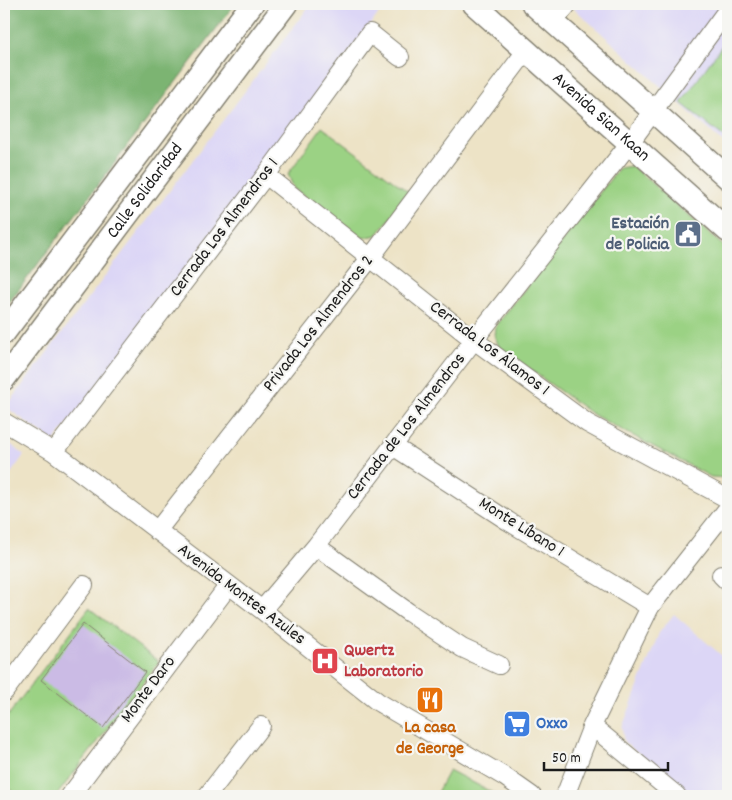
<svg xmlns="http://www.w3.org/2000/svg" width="732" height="800" viewBox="0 0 732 800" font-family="Dekko,sans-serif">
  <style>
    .built { fill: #dcd6f6 }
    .green { fill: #9bd284; stroke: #5c7750 }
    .forest { fill: #7cb472; stroke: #4c6847 }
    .building { fill: #cbbbe5 }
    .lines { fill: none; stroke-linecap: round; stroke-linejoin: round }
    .minor-casing { stroke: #848071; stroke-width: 20 }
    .major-casing { stroke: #848071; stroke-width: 25 }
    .minor { stroke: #fff; stroke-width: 18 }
    .major { stroke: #fff; stroke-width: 22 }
    .labels { text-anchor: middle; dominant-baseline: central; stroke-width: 4.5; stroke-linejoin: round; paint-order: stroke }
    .street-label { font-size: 18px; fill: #1c1c1c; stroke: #f6f6f2 }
    .service-label { font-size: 18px; font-weight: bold; fill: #4e5e75; stroke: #f6f6f2; text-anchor: end }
    .health-label { font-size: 18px; font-weight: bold; fill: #be3a42; stroke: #f6f6f2; text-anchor: start }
    .shop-label { font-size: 18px; font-weight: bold; fill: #366cbe; stroke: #f6f6f2; text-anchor: start }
    .food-label { font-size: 18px; font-weight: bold; fill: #c56008; stroke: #f6f6f2 }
  </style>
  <rect width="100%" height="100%" fill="#f6f6f2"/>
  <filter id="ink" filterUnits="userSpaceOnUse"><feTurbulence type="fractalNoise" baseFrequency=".02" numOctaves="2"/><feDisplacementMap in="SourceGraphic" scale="10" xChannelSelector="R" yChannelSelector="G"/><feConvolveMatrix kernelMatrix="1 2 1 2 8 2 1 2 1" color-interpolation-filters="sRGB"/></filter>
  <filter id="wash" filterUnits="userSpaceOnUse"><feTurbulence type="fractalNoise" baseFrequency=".0096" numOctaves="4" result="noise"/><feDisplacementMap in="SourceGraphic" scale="20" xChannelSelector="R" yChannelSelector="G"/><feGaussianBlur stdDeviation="1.12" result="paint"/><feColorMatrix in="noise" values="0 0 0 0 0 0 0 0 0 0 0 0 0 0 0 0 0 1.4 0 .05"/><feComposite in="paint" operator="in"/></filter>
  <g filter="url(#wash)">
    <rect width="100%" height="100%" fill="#ede3c6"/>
    <path class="built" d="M311 4H386L54 442 6 407Z
      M569 4H728V147Z
      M4 439 24 455 4 483Z
      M674 614 728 661V796H693L624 742 622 728 659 633Z"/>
    <path class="green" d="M728 37V140L681 103Z
      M322 127 410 193 377 235 363 238 294 189 288 174Z
      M632 166 728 250V478L711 477 592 414 499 347 495 336 496 326 619 168Z
      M89 608 159 662 56 796H18L4 785V721Z
      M449 770 493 793 499 796H435Z"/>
    <path class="forest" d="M4 4H235L4 309Z"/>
    <g id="blocks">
      <path class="building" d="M83 624 145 672 103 728 41 680Z"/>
    </g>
  </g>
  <g filter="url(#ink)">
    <use href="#blocks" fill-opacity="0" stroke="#848071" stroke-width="1"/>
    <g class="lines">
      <g class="minor-casing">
        <path id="minor" d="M553 22 568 4
          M266 175 474 340 587 423 728 499
          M4 422 54 452 262 610 378 702 505 777 532 796
          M393 446 508 521 650 607
          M54 452 266 175 370 33 400 57
          M157 531 371 257 526 51
          M316 546 408 612 462 648 499 665
          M721 575 728 582
          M262 610 316 546 474 340 629 144 728 9
          M4 692 84 585
          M592 726 677 796
          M70 796 229 585
          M207 796 261 726
          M565 796 592 726 650 607 728 508"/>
      </g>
      <g class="major-casing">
        <g id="major">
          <path id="s1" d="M474 4 728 231"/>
          <path d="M533 4 728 178"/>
          <path d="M4 333 252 4"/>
          <path id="s2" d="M4 379 286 4"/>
        </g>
      </g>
      <use href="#minor" class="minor"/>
      <use href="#major" class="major"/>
    </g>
  </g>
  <defs>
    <g id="civic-square" transform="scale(1.4375)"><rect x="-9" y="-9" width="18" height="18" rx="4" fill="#5c6f8a" stroke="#f6f6f2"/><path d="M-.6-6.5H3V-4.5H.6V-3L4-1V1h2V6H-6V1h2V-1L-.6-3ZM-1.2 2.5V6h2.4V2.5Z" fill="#fff"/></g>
    <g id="hospital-square" transform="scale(1.4375)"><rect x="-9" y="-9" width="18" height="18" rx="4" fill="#e0444e" stroke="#f6f6f2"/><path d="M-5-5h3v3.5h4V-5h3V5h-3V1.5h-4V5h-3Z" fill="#fff"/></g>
    <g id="restaurant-square" transform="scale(1.4375)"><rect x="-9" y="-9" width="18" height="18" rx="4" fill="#e8710a" stroke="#f6f6f2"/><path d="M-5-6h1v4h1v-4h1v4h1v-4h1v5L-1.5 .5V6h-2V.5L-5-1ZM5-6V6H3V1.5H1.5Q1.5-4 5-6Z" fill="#fff"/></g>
    <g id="supermarket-square" transform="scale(1.4375)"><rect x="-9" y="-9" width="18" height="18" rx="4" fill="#3f7fe0" stroke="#f6f6f2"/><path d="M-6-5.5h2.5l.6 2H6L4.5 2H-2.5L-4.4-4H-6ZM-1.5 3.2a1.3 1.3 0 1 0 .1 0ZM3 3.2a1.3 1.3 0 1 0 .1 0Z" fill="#fff"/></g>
  </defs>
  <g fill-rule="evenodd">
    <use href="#civic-square" x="688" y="234"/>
    <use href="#hospital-square" x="325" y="661"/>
    <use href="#restaurant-square" x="430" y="700"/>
    <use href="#supermarket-square" x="517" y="724"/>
  </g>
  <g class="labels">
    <g class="street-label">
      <text stroke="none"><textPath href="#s1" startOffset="170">Avenida Sian Kaan</textPath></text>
      <text stroke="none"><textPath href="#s2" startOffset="235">Calle Solidaridad</textPath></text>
      <text transform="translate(225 228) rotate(-53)">Cerrada Los Almendros 1</text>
      <text transform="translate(319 324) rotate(-52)">Privada Los Almendros 2</text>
      <text transform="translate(489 349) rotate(37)">Cerrada Los Álamos 1</text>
      <text transform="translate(407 427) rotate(-52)">Cerrada de Los Almendros</text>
      <text transform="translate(521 528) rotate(32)">Monte Líbano 1</text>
      <text transform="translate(241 595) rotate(37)">Avenida Montes Azules</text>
      <text transform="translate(149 690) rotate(-53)">Monte Daro</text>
    </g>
    <g class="service-label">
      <text x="669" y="224">Estación<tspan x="669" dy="21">de Policia</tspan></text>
    </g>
    <g class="health-label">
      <text x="344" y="651">Qwertz<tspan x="344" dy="21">Laboratorio</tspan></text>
    </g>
    <g class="shop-label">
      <text x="536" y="724">Oxxo</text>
    </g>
    <g class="food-label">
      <text x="430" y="728">La casa<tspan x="430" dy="21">de George</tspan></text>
    </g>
  </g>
  <rect width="732" height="800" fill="none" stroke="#f6f6f2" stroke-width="20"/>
  <path d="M544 762v8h124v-8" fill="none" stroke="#1c1c1c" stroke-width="2.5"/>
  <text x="552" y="762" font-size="15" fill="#1c1c1c" stroke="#f6f6f2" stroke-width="4" paint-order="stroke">50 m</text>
</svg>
